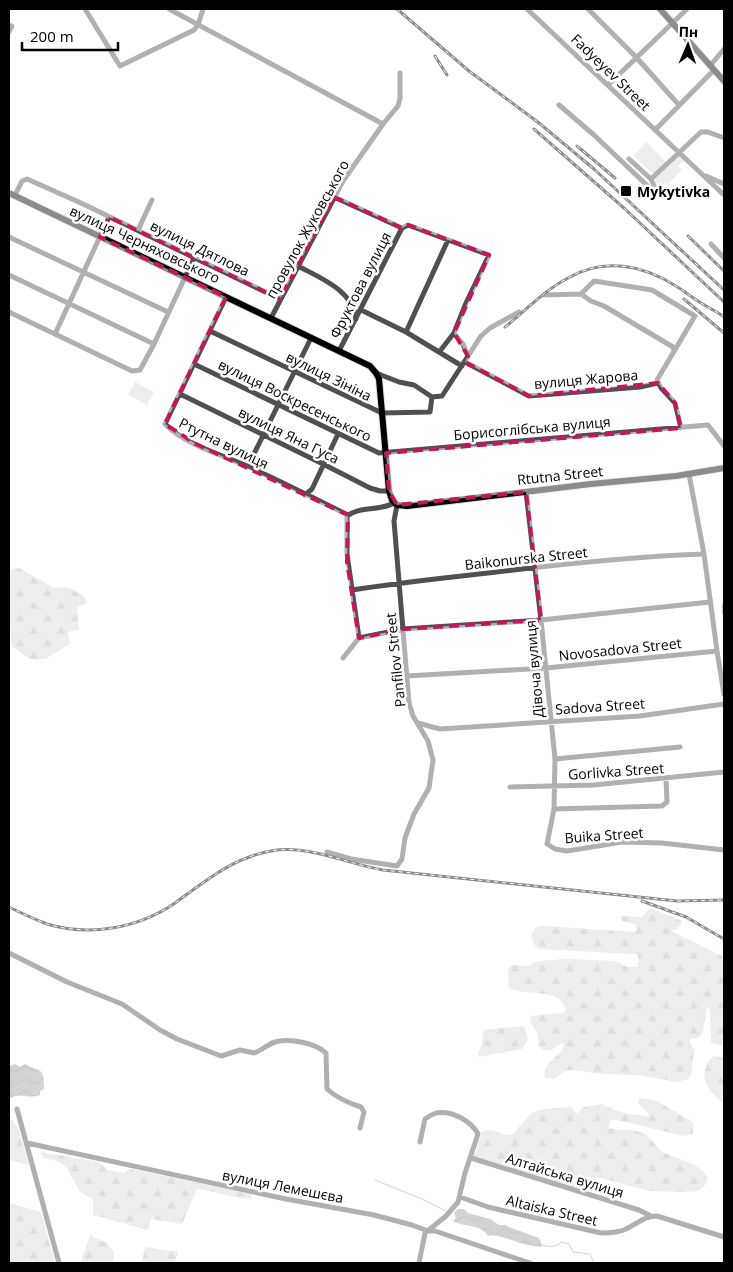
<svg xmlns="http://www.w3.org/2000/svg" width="733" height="1272" viewBox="0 0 733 1272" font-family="'Open Sans',sans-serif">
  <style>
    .forest { fill: url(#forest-firs) }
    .green { fill: #d7d7d7 }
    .water { fill: url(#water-waves) }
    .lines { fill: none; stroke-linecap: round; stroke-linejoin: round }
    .stream { stroke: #9e9e9e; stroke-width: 1 }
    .major-casing { stroke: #dbdbdb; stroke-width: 8 }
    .minor { stroke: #505050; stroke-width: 5 }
    .major { stroke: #000; stroke-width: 6 }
    .rail-casing { stroke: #000; stroke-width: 3 }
    .rail { stroke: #fff; stroke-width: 1; stroke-dasharray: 4; stroke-linecap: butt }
    .marked { fill: none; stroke: #c2185b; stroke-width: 4; stroke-dasharray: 10 6; stroke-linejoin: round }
    .poi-dot { fill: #000; stroke: #fff; stroke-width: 2 }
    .labels { text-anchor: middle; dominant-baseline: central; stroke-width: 5; stroke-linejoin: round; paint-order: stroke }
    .street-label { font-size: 14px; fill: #000; stroke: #fff }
    .poi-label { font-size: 14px; font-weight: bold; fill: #000; stroke: #fff; text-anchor: start }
  </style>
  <defs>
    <pattern id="forest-firs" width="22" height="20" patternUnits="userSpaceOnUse" patternTransform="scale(1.25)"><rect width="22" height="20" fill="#d7d7d7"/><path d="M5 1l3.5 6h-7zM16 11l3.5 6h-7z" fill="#b7b7b7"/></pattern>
    <pattern id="water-waves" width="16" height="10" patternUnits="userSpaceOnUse" patternTransform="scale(1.25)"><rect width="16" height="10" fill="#9e9e9e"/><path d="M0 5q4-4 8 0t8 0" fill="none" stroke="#868686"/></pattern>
  </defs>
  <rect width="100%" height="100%" fill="#fff"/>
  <path class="forest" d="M19 568 54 588 67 587 83 595 87 603 77 607 79 629 68 632 70 644 45 659H30L11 646 9 576 11 569Z
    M650 908 682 921 678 929 671 930 673 932 724 957V1046L711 1043 710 1009 707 1007 703 1032 698 1038 691 1039 689 1042 694 1049 691 1075 688 1079 677 1082 636 1075 604 1074 571 1070 565 1071 553 1079 545 1078C541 1061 563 1058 564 1043H562C554 1048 548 1054 539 1047L537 1033 530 1020 531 1016 563 1013 566 1010C560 986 525 997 509 988L508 970 510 966 514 965 528 966 539 961 565 959 616 961 627 967H637L639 961 638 955 635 954 537 949 531 937C533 930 534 927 542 926L635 932 637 930 636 925 622 921 621 916 642 917Z
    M524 1026 528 1040 522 1049 479 1057 477 1054 482 1045 483 1030Z
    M714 1056 724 1058V1104C714 1095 701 1084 705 1070 707 1063 708 1060 714 1056Z
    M640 1098 657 1101 693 1122V1134L684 1136 617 1120H611L608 1128 620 1130H632L646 1134 662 1152 693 1164 702 1170 708 1178 705 1185 698 1191 685 1192 649 1191 601 1178 580 1177 576 1190 474 1158 482 1132C493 1126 501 1137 512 1135L531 1113 544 1109 571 1107 577 1114 584 1107 602 1104C618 1113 632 1115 650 1116L638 1102Z
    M12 1119 19 1131 29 1165 9 1160V1122Z
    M41 1152 99 1162 107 1170 124 1173 131 1169 252 1194 251 1199C232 1198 216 1191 197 1189L182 1224 151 1219 148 1230 93 1215V1200L79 1191 67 1168 58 1161 43 1158Z
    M9 1203 41 1212 55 1263H9Z
    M90 1235 107 1243 114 1252 113 1263H80Z
    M145 1247 178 1252 175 1263H142Z"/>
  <path class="green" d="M646 142 666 162 653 174 634 156Z
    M679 153 685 159 678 166 682 170 668 184 665 183 661 187 656 183 654 175Z
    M135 382 154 392 147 405 128 395Z"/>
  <path class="water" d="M15 1064 20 1067 25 1064C40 1073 44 1065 44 1089L40 1091V1095C25 1100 22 1091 9 1099V1066Z
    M458 1209H464L468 1213 490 1219 499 1225H506L509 1227 539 1238 542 1245 541 1247C532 1246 522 1244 514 1241 505 1238 496 1234 488 1236 481 1223 464 1228 453 1221L456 1218 454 1213Z"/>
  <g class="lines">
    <path class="stream" d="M375 1180 422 1199 446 1211
      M541 1245C549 1247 556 1248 561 1242L569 1244 573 1252 590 1254 594 1263"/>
    <g class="major-casing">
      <path id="major" d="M660 9 724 81
        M9 193 370 366 376 373 379 379 389 491 392 500 397 505 407 506 591 484 676 476 724 468"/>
    </g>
    <path class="minor" d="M85 9 120 66 194 30 198 25 203 9
      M169 9 383 124
      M527 9 724 195
      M588 9 636 57 679 105
      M9 25 12 26 9 32
      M710 66 724 49
      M608 85 687 9
      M559 105 594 135 653 191
      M655 130 714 70
      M629 159 651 179
      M706 176 724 184
      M653 191 655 188 651 179 701 132H708L724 138
      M15 195 22 181 27 179 81 203 280 299
      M334 197 402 228 408 225 489 255 466 303 454 333 440 351
      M138 230 152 200
      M9 237 168 312
      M711 244 724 258
      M298 266C320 278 353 290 356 319
      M9 275 154 344
      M581 294 591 301 604 306 673 347 674 351
      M544 295 581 294 594 281 652 290 695 316 657 380 661 388 675 403 681 428
      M226 297 165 424C184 444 222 455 247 466 281 481 315 499 348 515
      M361 310 406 332 462 366
      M9 312 132 371 140 370 154 344 194 258
      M271 318 343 181 383 124 398 106 400 98V73
      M210 331 382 413 430 412 432 397
      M406 332 448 240
      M454 333 463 344 468 356
      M55 334 109 217
      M339 351 402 228
      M465 362 529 396 640 387 658 383
      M194 364 379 453 708 425 724 446
      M376 373 399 382 414 385 432 397 442 396 481 336 490 328 519 312
      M180 394 323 464 370 488 380 491H389
      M248 466 311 338
      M689 474 704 554 717 651 724 694
      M526 492 541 620 555 759 554 809 547 844 555 849 567 851 622 842 662 843 724 850
      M305 495 312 489 338 434
      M352 590C408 581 465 576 522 569 583 562 643 556 704 554
      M359 638 403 629 541 620 710 602
      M359 638 347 554V516C360 506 381 511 394 503
      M343 658 359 638
      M407 676 546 668 717 651
      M418 723 440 729 640 716 724 704
      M555 759 680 747
      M510 787 594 785 724 772
      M554 809 662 806 667 802 666 779
      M327 852 351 859 397 866 402 859 405 838 414 814 429 788 433 760 428 741 413 716 409 703 394 521 397 505
      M9 953 67 982 122 1004 160 1030 177 1039 221 1056 240 1050 254 1053C261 1051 268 1044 275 1042 291 1038 315 1043 326 1053L327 1089C337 1098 348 1103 361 1107L364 1112 360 1128
      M17 1109 59 1263
      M27 1143 286 1199 374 1215 412 1225 428 1231H435L530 1263
      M471 1158 639 1210 651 1216
      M460 1197 488 1207 601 1233C609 1233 618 1233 626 1229 637 1224 644 1216 657 1216L724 1237
      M419 1263 425 1233 446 1216 458 1202 465 1173 478 1134C471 1121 452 1110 436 1113 433 1114 428 1117 425 1119L420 1142"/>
    <use href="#major" class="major"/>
    <g class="rail-casing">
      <path id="rail" d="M397 9 469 71 539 123 594 169 724 290
        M435 56 447 75
        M534 129 625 209 724 302
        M577 146 615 178
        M688 236 724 271
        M684 299 724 333
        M505 327C525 311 545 290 568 278 604 257 643 265 676 286 684 291 690 296 698 301 707 307 716 311 724 317
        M724 604V614
        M642 901 686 917 724 939
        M9 907C21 913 34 919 47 924 90 937 139 928 175 903 206 881 232 858 271 851 308 844 347 864 383 870L677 901 724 900"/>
    </g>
    <use href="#rail" class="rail"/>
  </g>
  <path d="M0 0H733V1272H0ZM334 197 402 228 408 225 489 255 454 333 468 356 465 362 529 396 658 383 675 403 681 428 386 453 389 491 397 505 526 492 541 620 403 629 359 638 347 562 348 515 196 444 165 424 226 297 100 237 109 217 280 299Z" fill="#fff" fill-opacity=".55" fill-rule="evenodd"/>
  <path class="marked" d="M334 197 402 228 408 225 489 255 454 333 468 356 465 362 529 396 658 383 675 403 681 428 386 453 389 491 397 505 526 492 541 620 403 629 359 638 347 562 348 515 196 444 165 424 226 297 100 237 109 217 280 299Z"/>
  <rect class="poi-dot" x="620" y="185" width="12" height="12" rx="2.5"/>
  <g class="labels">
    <g class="street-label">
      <text transform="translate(611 72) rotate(44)">Fadyeyev Street</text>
      <text transform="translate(307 229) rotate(-61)">провулок Жуковського</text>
      <text transform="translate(145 244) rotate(25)">вулиця Черняховського</text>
      <text transform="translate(200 248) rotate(26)">вулиця Дятлова</text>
      <text transform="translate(360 285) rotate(-63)">Фруктова вулиця</text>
      <text transform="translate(329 376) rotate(26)">вулиця Зініна</text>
      <text transform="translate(586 379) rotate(-5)">вулиця Жарова</text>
      <text transform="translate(295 400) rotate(26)">вулиця Воскресенського</text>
      <text transform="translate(532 428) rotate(-5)">Борисоглібська вулиця</text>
      <text transform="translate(289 435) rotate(26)">вулиця Яна Гуса</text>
      <text transform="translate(224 443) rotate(26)">Ртутна вулиця</text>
      <text transform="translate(560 475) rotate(-6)">Rtutna Street</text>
      <text transform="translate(526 558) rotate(-6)">Baikonurska Street</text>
      <text transform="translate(620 649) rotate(-6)">Novosadova Street</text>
      <text transform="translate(395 660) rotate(-96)">Panfilov Street</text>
      <text transform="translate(534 669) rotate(-95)">Дівоча вулиця</text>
      <text transform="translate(600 706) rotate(-4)">Sadova Street</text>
      <text transform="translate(616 771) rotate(-4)">Gorlivka Street</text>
      <text transform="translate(604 835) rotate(-4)">Buika Street</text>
      <text transform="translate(565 1175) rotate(17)">Алтайська вулиця</text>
      <text transform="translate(283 1186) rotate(11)">вулиця Лемешєва</text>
      <text transform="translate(552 1210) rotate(13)">Altaiska Street</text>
    </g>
    <g class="poi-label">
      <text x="637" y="191">Mykytivka</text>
    </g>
  </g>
  <rect width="733" height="1272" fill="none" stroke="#000000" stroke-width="20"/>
  <g transform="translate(688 45) rotate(2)" stroke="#ffffff" stroke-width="4" paint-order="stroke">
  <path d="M0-4L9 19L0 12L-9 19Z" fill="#000000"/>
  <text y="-8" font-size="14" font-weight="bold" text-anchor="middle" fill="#000000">Пн</text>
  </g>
  <path d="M22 42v8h96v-8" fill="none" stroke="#000000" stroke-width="2.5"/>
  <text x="30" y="42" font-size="15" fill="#000000" stroke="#ffffff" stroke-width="4" paint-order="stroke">200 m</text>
</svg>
